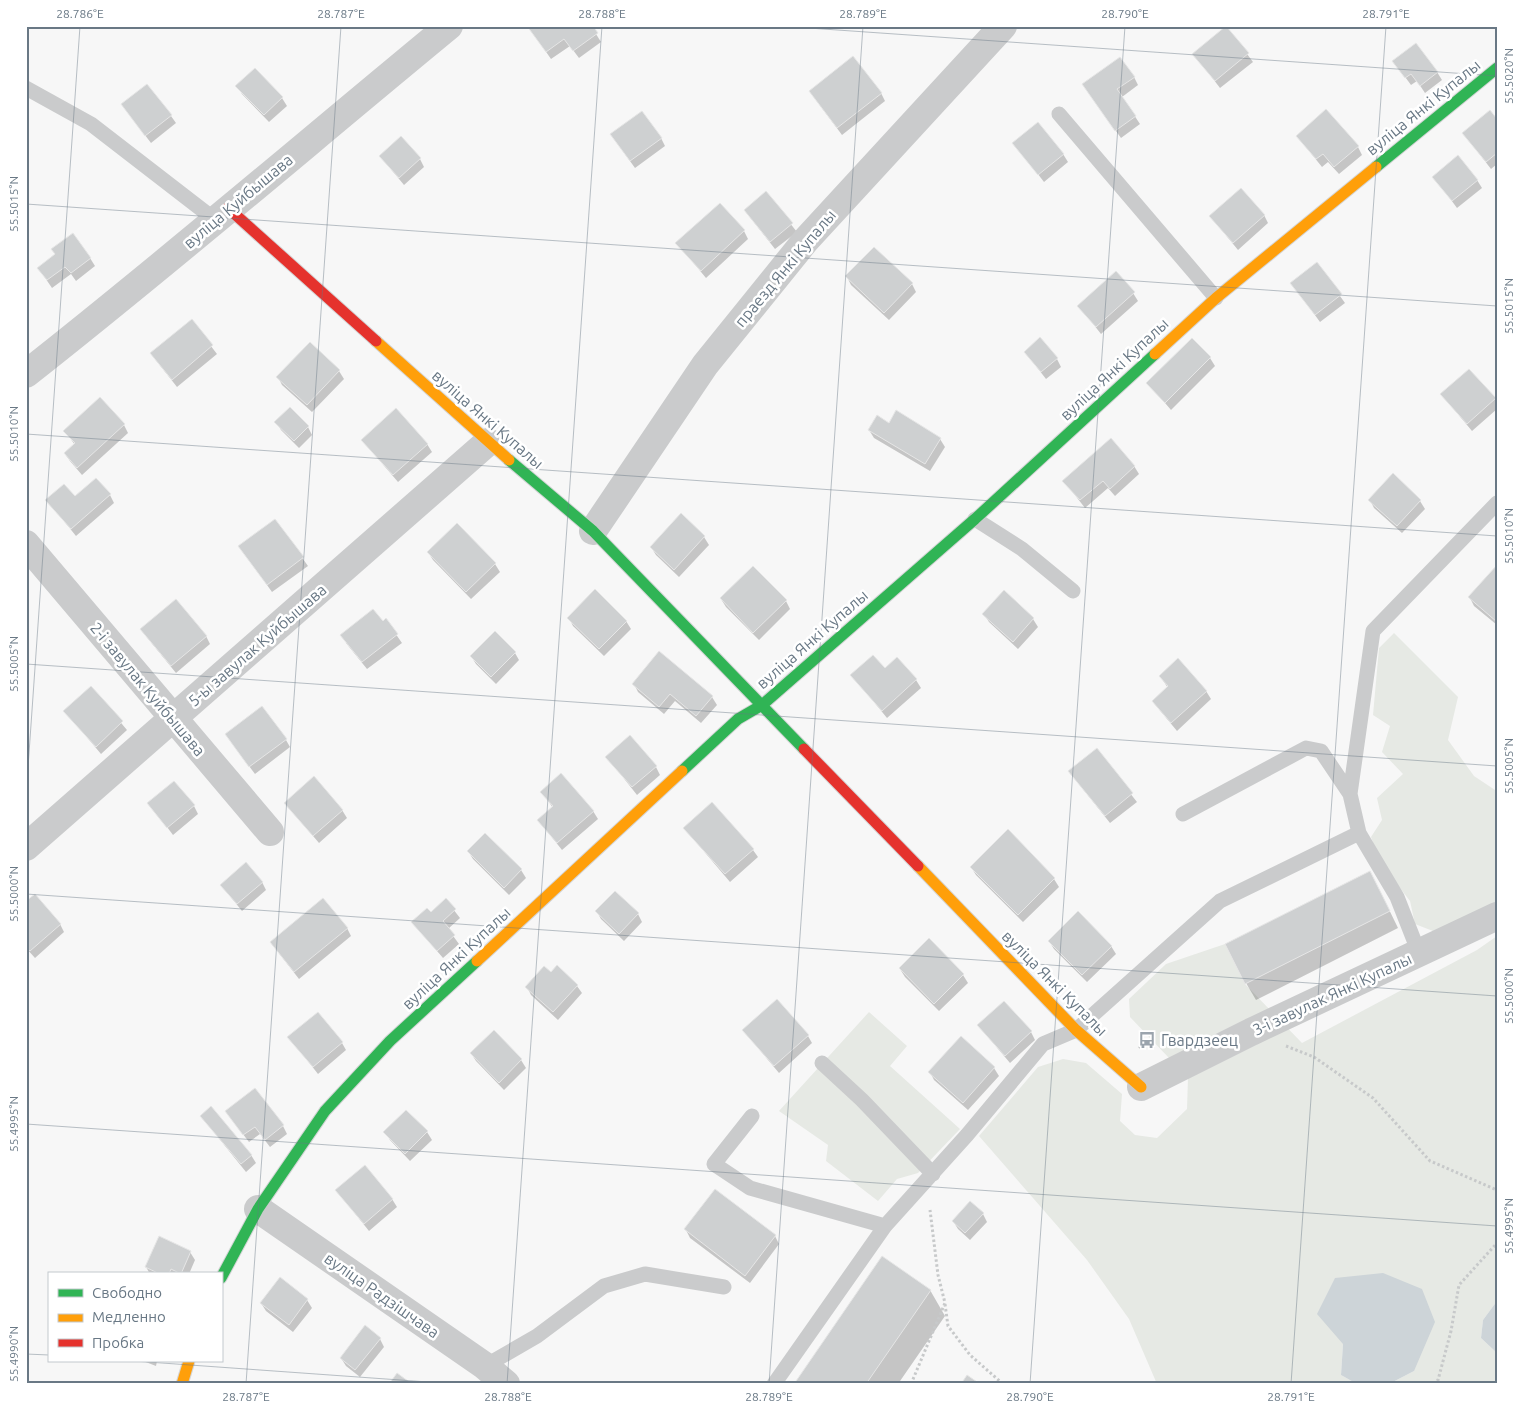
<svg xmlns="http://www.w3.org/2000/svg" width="1523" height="1410" viewBox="0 0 1523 1410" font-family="Ubuntu,sans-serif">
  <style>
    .green { fill: #e6e9e4 }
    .water { fill: #cdd4d8 }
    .shadow { fill: #0003 }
    .building { fill: #ced0d1; stroke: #e6e6e6 }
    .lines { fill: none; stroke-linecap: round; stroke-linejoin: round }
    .fast-casing { stroke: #d4d5d6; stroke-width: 13 }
    .slow-casing { stroke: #d4d5d6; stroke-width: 13 }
    .jam-casing { stroke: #d4d5d6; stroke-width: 13 }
    .path { stroke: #c7c9ca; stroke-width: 3; stroke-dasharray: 2.5 2.5; stroke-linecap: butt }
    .lane { stroke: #cacbcc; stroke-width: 15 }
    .street { stroke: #cacbcc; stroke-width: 28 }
    .fast { stroke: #30b455; stroke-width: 11 }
    .slow { stroke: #ff9f0a; stroke-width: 11 }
    .jam { stroke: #e5322d; stroke-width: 11 }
    .ticks { fill: none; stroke: #697885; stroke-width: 1; stroke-opacity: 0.45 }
    .labels { text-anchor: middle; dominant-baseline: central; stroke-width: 5; stroke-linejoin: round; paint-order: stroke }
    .street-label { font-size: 16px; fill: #697885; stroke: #fff }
    .poi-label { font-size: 16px; fill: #697885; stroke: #fff; text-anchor: start }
    .neatline { fill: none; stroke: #697885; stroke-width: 2 }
    .ticks-label { font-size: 12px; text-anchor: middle; fill: #697885 }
  </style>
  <rect width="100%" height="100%" fill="#f7f7f7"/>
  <path class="green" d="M1394 633 1458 697 1448 740 1474 776 1495 790 1497 787V902L1438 933 1415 924 1410 901 1380 862 1371 837 1382 820 1377 798 1403 774 1382 752 1390 726 1373 715 1379 648Z
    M1497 936V1301L1483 1320 1481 1338 1497 1353V1384H1389L1414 1371 1343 1344 1341 1375 1357 1384H1157L1129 1319 1087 1260 979 1136 1038 1067 1063 1059 1086 1063 1122 1094 1120 1121 1135 1135 1157 1138 1187 1109 1188 1078 1130 1017 1129 999 1166 964 1225 944 1245 984 1302 1043 1477 950Z
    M869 1012 907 1046 890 1066 960 1129 918 1173 897 1179 878 1201 826 1161 828 1145 779 1111Z"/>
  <path class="water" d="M1383 1273 1422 1289 1435 1322 1414 1371 1389 1384H1357L1341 1375 1343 1344 1317 1314 1335 1278Z
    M1497 1301V1353L1481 1338 1483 1320Z"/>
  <path class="shadow" d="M528 26H591L601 42 579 58 570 46 551 59Z
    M1227 27 1253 62 1220 88 1194 54Z
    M1394 62 1437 72 1442 80 1425 93 1417 81 1411 85Z
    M255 70 282 98 287 106 269 122 242 94 237 86Z
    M1134 77 1138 85 1122 97 1140 124 1121 138 1088 92Z
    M810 92 881 93 885 101 842 135Z
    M122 105 171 116 176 123 151 143Z
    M1497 121V164L1491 169 1464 134Z
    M1297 136 1358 147 1362 155 1339 174 1328 162 1322 167Z
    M661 138 665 146 635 168 617 143Z
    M1014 143 1063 154 1068 162 1044 182Z
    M380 156 420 159 424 167 404 185Z
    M1434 177 1477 180 1482 188 1457 208Z
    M766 193 797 232 775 249 745 211Z
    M1264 215 1268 223 1238 250 1211 217Z
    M744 231 748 239 706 278 677 243Z
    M90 258 95 266 76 281 71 274 52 288 39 269Z
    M1317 264 1345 303 1320 322 1292 284Z
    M847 277 912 284 916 292 889 320 851 285Z
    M1133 293 1138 301 1101 334 1079 306Z
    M191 320 217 354 177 387 151 354Z
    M1192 340 1210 358 1215 366 1171 410 1148 383Z
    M310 343 339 371 344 379 312 412 282 385 278 377Z
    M1025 352 1057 359 1061 367 1046 379Z
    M1442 395 1495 399 1497 409 1472 431Z
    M276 422 308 427 312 435 299 448 281 430Z
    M889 424 940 439 945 447 930 471 874 438 869 430Z
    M124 425 128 433 82 475 70 461 65 454 75 445 65 431Z
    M362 440 427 444 432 452 398 482Z
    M1134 466 1139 474 1115 496 1108 488 1085 508 1064 481Z
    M110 495 114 503 76 536 47 500Z
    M1370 500 1420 501 1425 509 1402 533 1374 508Z
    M275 520 308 566 272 592 240 547Z
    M457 524 495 564 500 572 471 599 433 560 428 552Z
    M704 537 709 545 679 577 656 555 651 547Z
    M1497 567V625L1474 606 1470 598Z
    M1005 592 1033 619 1038 627 1018 649 989 622 984 614Z
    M721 599 786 601 790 609 759 640 726 607Z
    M569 618 626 621 631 629 604 656 573 626Z
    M386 620 402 643 367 669 346 643Z
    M141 630 206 636 210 644 176 673Z
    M515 653 519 660 496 684 476 664 471 656Z
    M885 670 916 680 921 688 887 718 852 675Z
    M1160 676 1206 691 1211 699 1177 731 1153 702 1168 688Z
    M634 684 712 697 717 705 701 723 675 701 664 714 638 692Z
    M91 687 127 730 101 754 65 711Z
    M286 740 290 747 255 774 231 742Z
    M1096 750 1137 802 1110 823 1075 779Z
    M607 757 656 767 660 775 637 795Z
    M542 792 593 811 598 819 562 850 539 821 553 808Z
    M149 803 194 806 198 814 173 835Z
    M285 803 342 810 347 818 319 843Z
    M685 829 753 850 758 857 730 882Z
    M1008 831 1054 879 1059 887 1023 922 976 875 971 867Z
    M485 835 521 870 526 878 509 895 473 859 468 851Z
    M262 882 266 890 242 911 221 885Z
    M1379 889 1398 928 1256 1000 1246 983Z
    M446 900 460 918 448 929 459 944 443 958 413 923 431 914Z
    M26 903 60 924 64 932 35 958 26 948Z
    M597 912 638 914 642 922 624 941 601 919Z
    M347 928 351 936 299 979 271 943Z
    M929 940 963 975 968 983 939 1011 905 977 900 969Z
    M1049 941 1111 946 1116 954 1087 982 1054 949Z
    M577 986 582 993 558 1020 531 995 527 987Z
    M978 1025 1031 1032 1035 1040 1010 1063Z
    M743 1030 808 1036 812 1043 779 1073Z
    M493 1032 521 1060 526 1068 504 1090 476 1061 471 1053Z
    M289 1037 342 1043 346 1050 318 1074Z
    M961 1038 994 1068 999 1076 968 1110 934 1080 930 1072Z
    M226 1112 283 1126 287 1134 270 1147 260 1134 249 1142Z
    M201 1116 251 1155 256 1163 246 1172Z
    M385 1132H427L432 1140 410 1161 390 1140Z
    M337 1191 392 1199 397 1207 369 1231Z
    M983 1214 987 1222 970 1240 958 1229 953 1221Z
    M686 1230 775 1236 779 1244 750 1283 690 1238Z
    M190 1252 195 1260 189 1274H150L146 1267Z
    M930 1290 945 1316 898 1384H795Z
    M307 1300 312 1308 293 1332 266 1311 261 1303Z
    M380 1339 384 1347 360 1377 346 1366 341 1358Z
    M143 1361H157L156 1366Z"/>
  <path class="building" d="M527 26H593L598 33 573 51 564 39 546 52Z
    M1226 26 1249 53 1215 81 1192 54Z
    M1416 43 1438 72 1420 86 1411 74 1405 78 1392 61Z
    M853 56 882 93 837 128 809 91Z
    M1120 57 1135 77 1117 89 1136 116 1115 131 1082 84Z
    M255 68 283 97 264 115 235 86Z
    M147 84 172 115 145 136 121 104Z
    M1326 109 1359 146 1334 167 1323 154 1316 159 1296 136Z
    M1490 110 1497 119V153L1486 162 1462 133Z
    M642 111 662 138 630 161 610 134Z
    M1038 122 1064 154 1038 175 1012 143Z
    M401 136 421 158 399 178 379 156Z
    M1458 155 1478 180 1452 201 1432 177Z
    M1241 188 1265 215 1233 243 1209 216Z
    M766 191 793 223 770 242 744 210Z
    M720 203 745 230 701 271 675 243Z
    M73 233 91 258 71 273 65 267 47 280 37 268 55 254 51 249Z
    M874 247 913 283 884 313 845 276Z
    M1317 262 1342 294 1315 315 1290 283Z
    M1116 271 1135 292 1096 327 1077 306Z
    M192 319 213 345 172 380 150 353Z
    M1040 337 1058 358 1041 372 1024 352Z
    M1192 338 1211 357 1165 403 1146 383Z
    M310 342 340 370 307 405 276 377Z
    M1469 369 1496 398 1467 424 1440 394Z
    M100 397 125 424 77 468 64 453 75 443 63 431Z
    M290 407 309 426 294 441 274 422Z
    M396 408 428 444 393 475 361 440Z
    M896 410 941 438 925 464 868 430 877 415 889 423Z
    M1111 438 1135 466 1110 489 1103 481 1080 500 1062 481Z
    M1393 473 1421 500 1397 526 1368 500Z
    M96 478 111 494 71 529 45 500 64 484 75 496Z
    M681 513 705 536 674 570 650 547Z
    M275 519 304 557 267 585 238 546Z
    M457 523 496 563 466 592 427 552Z
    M1497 565V622L1468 597Z
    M753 566 787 600 753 633 720 598Z
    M595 589 627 621 599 649 567 618Z
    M1004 590 1034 618 1013 642 982 614Z
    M176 599 207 636 171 666 140 629Z
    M373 609 383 621 386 618 398 634 362 662 340 635Z
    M495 631 516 652 491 677 470 656Z
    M659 651 713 696 696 716 670 694 659 707 632 684Z
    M873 655 885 668 897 657 917 679 882 711 850 675Z
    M1178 658 1207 691 1171 723 1152 701 1168 686 1159 676Z
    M91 686 123 721 96 747 63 711Z
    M262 706 287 739 249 767 225 734Z
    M630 735 657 766 632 787 605 757Z
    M1097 748 1133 793 1105 816 1068 771Z
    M561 773 594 811 557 843 537 820 553 806 540 792Z
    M314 776 343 810 313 836 284 803Z
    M174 781 195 805 167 828 147 803Z
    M712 802 754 849 725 874 683 828Z
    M1008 829 1055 878 1018 915 970 867Z
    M485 833 522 869 504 888 467 851Z
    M246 862 263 882 237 904 220 885Z
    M1370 871 1390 911 1245 984 1225 944Z
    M615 891 639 913 619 934 595 911Z
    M35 894 61 924 30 951 26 947V901Z
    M323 898 348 928 294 972 270 942Z
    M446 898 456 909 443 921 455 935 437 951 411 922 427 908 431 912Z
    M1078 911 1112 946 1082 975 1048 941Z
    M929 938 964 974 934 1004 899 968Z
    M557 965 578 985 553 1012 525 987 544 966 551 972Z
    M777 999 809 1035 774 1066 742 1030Z
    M1004 1001 1032 1031 1005 1056 977 1025Z
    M318 1012 343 1042 313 1067 287 1037Z
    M494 1030 522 1059 499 1083 470 1053Z
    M961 1036 995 1067 963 1103 928 1072Z
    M255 1088 284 1125 265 1140 255 1127 243 1135 225 1111Z
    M211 1106 252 1155 241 1164 200 1116Z
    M406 1110 428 1131 405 1154 383 1132Z
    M365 1165 393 1199 364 1224 335 1190Z
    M715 1189 776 1235 745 1276 684 1229Z
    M970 1201 984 1213 965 1233 952 1221Z
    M159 1236 191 1251 181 1274 171 1269 169 1274H160L145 1267Z
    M882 1256 931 1290 866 1384H794Z
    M280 1277 308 1299 289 1325 260 1303Z
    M365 1325 381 1338 355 1370 340 1358Z
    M397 1373 412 1384H389Z
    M967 1375 980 1384H961Z"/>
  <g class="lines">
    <g class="fast-casing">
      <path id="fast" d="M1376 167 1497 68
        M509 460 593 531 804 749
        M682 771 738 719 762 705 975 519 1155 354
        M221 1278 258 1209 325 1111 390 1041 477 961"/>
    </g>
    <g class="slow-casing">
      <path id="slow" d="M376 341 509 460
        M1155 354 1216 298 1376 167
        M918 866 1076 1030 1141 1087
        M477 961 682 771
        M182 1384 189 1361"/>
    </g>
    <g class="jam-casing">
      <path id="jam" d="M228 208 376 341
        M804 749 918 866"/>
    </g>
    <path class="path" d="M1286 1046 1314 1057 1373 1098 1430 1161 1497 1190
      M1139 1048 1147 1040
      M945 1304 948 1326 970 1355 1003 1384
      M911 1384 945 1303 938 1275 930 1210
      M1433 1384 1438 1380 1451 1331 1459 1285 1497 1243"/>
    <path class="lane" d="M26 88 91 124 214 219
      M1059 114 1216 298
      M975 519 1022 549 1073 591
      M1183 814 1306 748 1321 751 1350 794
      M1419 953 1397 897 1359 833 1350 794 1373 631 1497 503
      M822 1063 862 1100 933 1174
      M752 1116 714 1164 750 1188 885 1226
      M485 1366 537 1336 604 1286 645 1274 724 1287
      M774 1384 885 1226 967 1135 1043 1044 1076 1030 1220 901 1359 833"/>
    <path class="street" d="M26 374C170 261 308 142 449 26
      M593 531 705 365 806 240 1003 26
      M26 544 270 832
      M26 847 488 442
      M1141 1087 1251 1032 1497 916
      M258 1209 485 1366 506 1384"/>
    <use href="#fast" class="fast"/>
    <use href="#slow" class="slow"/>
    <use href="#jam" class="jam"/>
  </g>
  <path class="ticks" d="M780 26 1497 76M26 204 1497 306M26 434 1497 536M26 664 1497 766M26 796 80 26M26 894 1497 996M26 1124 1497 1226M26 1354 49 1355M134 1361 456 1384M246 1384 341 26M507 1384 602 26M769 1384 863 26M1030 1384 1125 26M1291 1384 1386 26"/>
  <defs>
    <g id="bus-bare" transform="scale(1.35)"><path d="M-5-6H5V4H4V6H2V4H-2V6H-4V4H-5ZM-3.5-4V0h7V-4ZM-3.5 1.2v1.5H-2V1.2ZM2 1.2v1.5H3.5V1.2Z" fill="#9ba4ad" stroke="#fff" stroke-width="2.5" paint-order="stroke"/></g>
  </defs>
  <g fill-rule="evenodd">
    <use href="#bus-bare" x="1147" y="1040"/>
  </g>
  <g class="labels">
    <g class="street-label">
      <text transform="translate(1423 107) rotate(-39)">вуліца Янкі Купалы</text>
      <text transform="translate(238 201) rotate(-40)">вуліца Куйбышава</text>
      <text transform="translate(785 268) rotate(-50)">праезд Янкі Купалы</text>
      <text transform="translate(1114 369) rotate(-43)">вуліца Янкі Купалы</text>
      <text transform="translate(488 419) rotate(41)">вуліца Янкі Купалы</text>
      <text transform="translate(812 639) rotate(-41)">вуліца Янкі Купалы</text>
      <text transform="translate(257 645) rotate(-41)">5-ы завулак Куйбышава</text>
      <text transform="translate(148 689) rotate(50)">2-і завулак Куйбышава</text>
      <text transform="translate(456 958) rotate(-43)">вуліца Янкі Купалы</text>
      <text transform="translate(1055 983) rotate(45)">вуліца Янкі Купалы</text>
      <text transform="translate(1332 994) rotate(-25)">3-і завулак Янкі Купалы</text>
      <text transform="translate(382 1295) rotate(35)">вуліца Радзішчава</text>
    </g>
    <g class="poi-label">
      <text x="1161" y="1040">Гвардзеец</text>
    </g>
  </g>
  <rect width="1523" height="1410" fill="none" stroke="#ffffff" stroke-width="55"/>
  <rect x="48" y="1272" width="175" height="90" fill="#ffffff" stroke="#c3c9ce"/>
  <rect x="58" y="1289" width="25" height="8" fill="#30b455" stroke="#c3c9ce"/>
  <text x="92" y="1298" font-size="15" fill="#697885">Свободно</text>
  <rect x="58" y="1314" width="25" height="8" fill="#ff9f0a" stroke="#c3c9ce"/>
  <text x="92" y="1322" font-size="15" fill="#697885">Медленно</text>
  <rect x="58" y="1339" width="25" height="8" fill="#e5322d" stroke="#c3c9ce"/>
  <text x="92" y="1348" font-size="15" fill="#697885">Пробка</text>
  <rect x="28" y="28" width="1468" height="1354" class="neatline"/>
  <g class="ticks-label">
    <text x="80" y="18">28.786°E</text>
    <text x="341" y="18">28.787°E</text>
    <text x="602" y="18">28.788°E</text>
    <text x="863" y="18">28.789°E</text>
    <text x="1125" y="18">28.790°E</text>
    <text x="1386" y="18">28.791°E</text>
    <text transform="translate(1509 76) rotate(-90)" y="4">55.5020°N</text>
    <text transform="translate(14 204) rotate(-90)" y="4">55.5015°N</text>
    <text transform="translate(1509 306) rotate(-90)" y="4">55.5015°N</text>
    <text transform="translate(14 434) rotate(-90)" y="4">55.5010°N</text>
    <text transform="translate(1509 536) rotate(-90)" y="4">55.5010°N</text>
    <text transform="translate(14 664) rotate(-90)" y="4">55.5005°N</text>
    <text transform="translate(1509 766) rotate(-90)" y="4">55.5005°N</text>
    <text transform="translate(14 894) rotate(-90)" y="4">55.5000°N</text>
    <text transform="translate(1509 996) rotate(-90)" y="4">55.5000°N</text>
    <text transform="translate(14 1124) rotate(-90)" y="4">55.4995°N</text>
    <text transform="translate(1509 1226) rotate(-90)" y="4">55.4995°N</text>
    <text transform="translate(14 1354) rotate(-90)" y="4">55.4990°N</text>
    <text x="246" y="1401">28.787°E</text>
    <text x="508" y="1401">28.788°E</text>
    <text x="769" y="1401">28.789°E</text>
    <text x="1030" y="1401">28.790°E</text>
    <text x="1291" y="1401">28.791°E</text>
  </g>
</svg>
